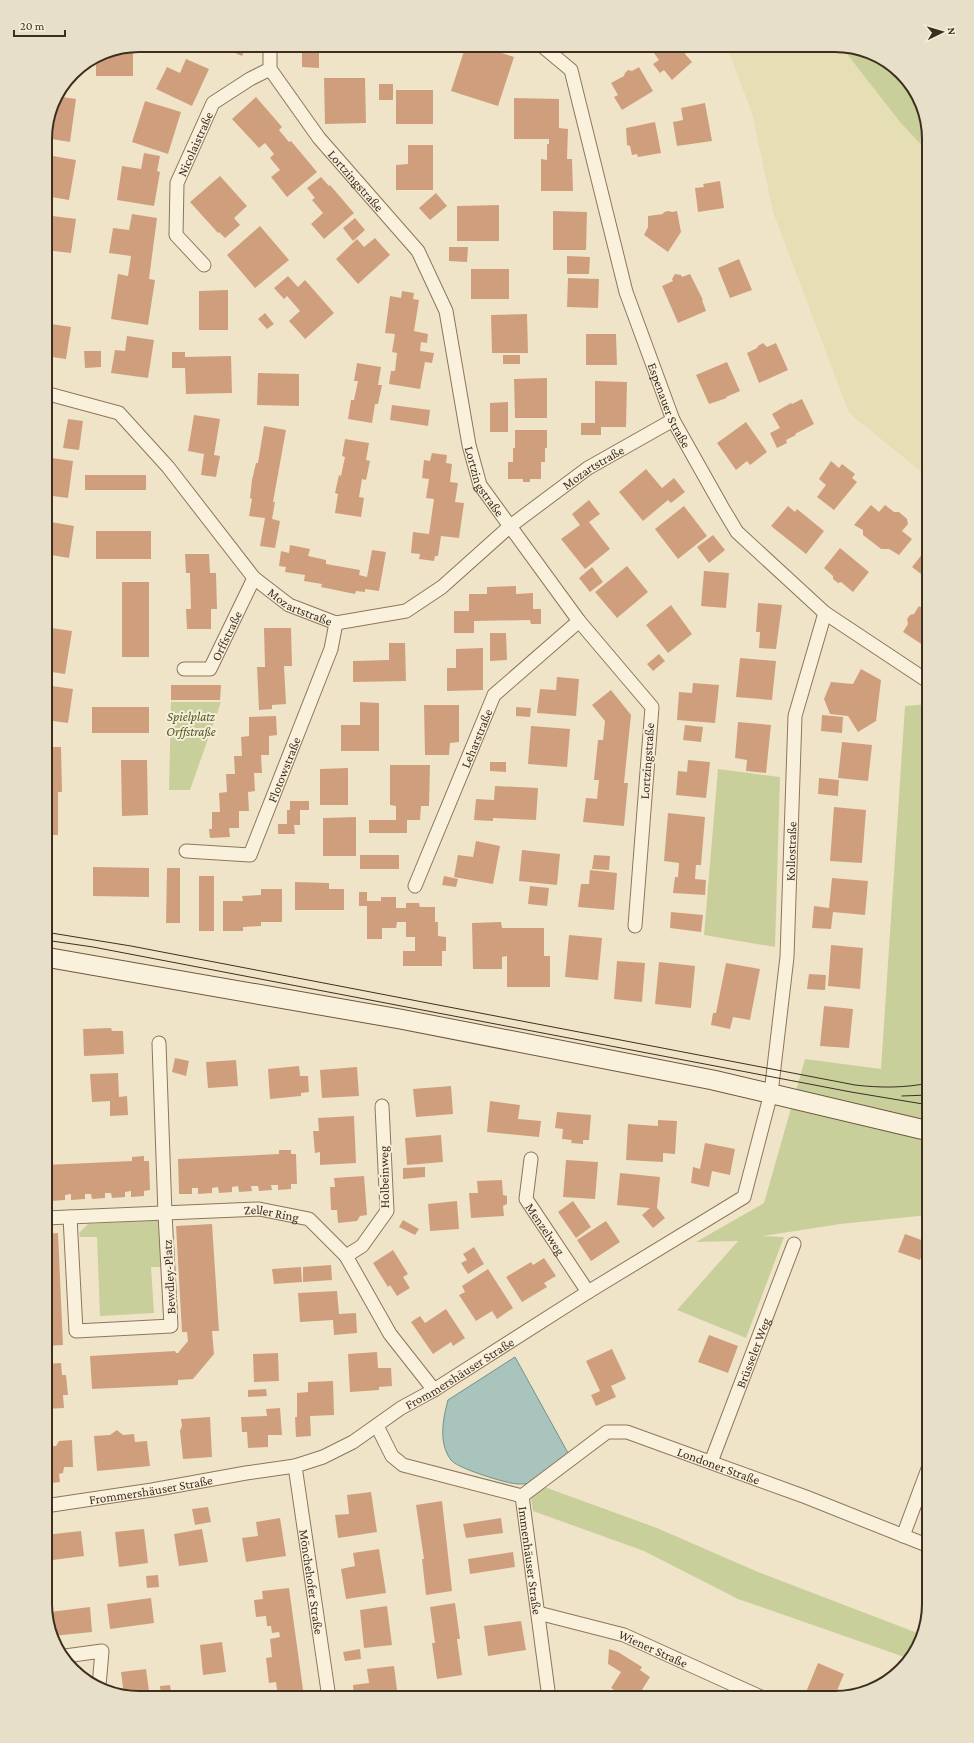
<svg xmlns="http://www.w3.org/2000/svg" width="974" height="1743" viewBox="0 0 974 1743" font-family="'Crimson Pro',serif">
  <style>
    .farmland { fill: #e6deb5 }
    .green { fill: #c9cf9b }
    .water { fill: #a9c4bc; stroke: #6f938a }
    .building { fill: #cf9f7d }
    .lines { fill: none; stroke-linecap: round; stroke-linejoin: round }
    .street-casing { stroke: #8d765c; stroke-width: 15 }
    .secondary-casing { stroke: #6f573f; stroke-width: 21 }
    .street { stroke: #faf1dc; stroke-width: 13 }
    .secondary { stroke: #faf1dc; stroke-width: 19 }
    .tram { stroke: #3d2e20; stroke-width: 1 }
    .labels { text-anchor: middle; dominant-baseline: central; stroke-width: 4; stroke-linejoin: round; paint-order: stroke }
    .street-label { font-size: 13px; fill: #3d2e20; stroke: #f7eed8 }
    .park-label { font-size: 13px; font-style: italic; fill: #4d5a26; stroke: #f7eed8 }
    .rim { fill: none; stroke: #3d2e20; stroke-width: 2 }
  </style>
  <rect width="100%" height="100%" fill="#f0e4c8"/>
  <path class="farmland" d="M726 45H840L900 122 929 153V478L849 413 773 212 752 113Z"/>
  <path class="green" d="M840 45 892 64 922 103 929 139V153L900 122Z
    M171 702H221L190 790H169Z
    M929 704V1215L840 1224 763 1236 784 1237 746 1338 677 1310 738 1241 696 1242 764 1203 805 1059 881 1069 905 706Z
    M718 769 780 777 775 947 704 935Z
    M166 1220 168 1267H151L154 1313 100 1316 97 1237H80L79 1233 88 1224Z
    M528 1481 657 1528 758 1572 920 1634 913 1656 910 1659 738 1599 644 1551 533 1511Z"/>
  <path class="water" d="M515 1357 568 1453C560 1460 548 1475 538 1480 531 1484 520 1485 511 1483 500 1481 457 1468 451 1460 438 1443 443 1419 448 1400Z"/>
  <path class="building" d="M228 45H247L242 56 226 49Z
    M466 45H478L514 57 498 106 451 91Z
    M670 45H682L686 50 685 54 692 62 672 80 664 70 660 73 653 64 659 60 654 53 662 46Z
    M133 46V76H96V57L99 55H115V50Z
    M302 51H319V68L302 67Z
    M186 59 209 69 192 106 156 89 167 67 180 73Z
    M639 67 653 91 622 110 614 97 618 95 611 83 624 76 625 73 628 70 632 71Z
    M324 78H365L366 123 325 124Z
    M379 84H393V100H379Z
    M396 90H433V124H396Z
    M56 96 76 99 70 142 45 138V133Z
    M256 97 282 127 279 130 289 142 291 141 317 172 287 197 271 177 280 170 270 158 274 154 265 143 259 148 232 119Z
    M514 98 559 99V128L568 129 567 159H572L573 191H541V159L547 160V144H549V139H514Z
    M145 101 181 112 168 154 132 142Z
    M705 103 712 141 677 146 673 122 683 120 681 108Z
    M655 122 661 153 638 157 637 154 632 155 630 146 627 145 626 128Z
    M408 145H433V190H396V165L408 164Z
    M144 153 160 156 157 171 160 172 154 206 117 200 122 166 141 169Z
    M53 156 76 160 69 200 45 196V169L51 170Z
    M220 176 247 206 234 218 240 225 225 238 219 232 218 233 190 202Z
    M321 177 329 186 330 185 354 213 324 239 311 224 323 213 312 200 315 198 307 188Z
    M720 181 724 208 698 212 695 188 704 187 703 184Z
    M436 193 447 206 430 220 419 208Z
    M499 205V241H457V206Z
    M553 211 587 212 586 250H553Z
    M669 211 672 212 677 211 681 232 668 252 644 235 648 227V216L663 214 664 212Z
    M132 214 157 218 149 279 155 280 148 325 111 319 118 274 128 276 131 256 109 253 113 228 129 230Z
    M45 215 76 219 71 253 45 250Z
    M355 218 365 230 353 241 343 228Z
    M260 226 289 260 255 288 227 255Z
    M375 238 390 255 358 284 336 259 357 239 364 247Z
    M449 247H468L467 262 449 261Z
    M567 256 590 257 589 274H567Z
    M739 259 752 290 730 298 718 268Z
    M45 265 50 266 46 289H45Z
    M471 269H509V299H471Z
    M675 274 681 275 682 277 690 274 703 300H702L706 311 678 323 662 286 673 281 672 279Z
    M288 276 298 287 305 280 334 313 305 339 289 321 300 311 287 296 284 299 274 288Z
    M568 278 599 279 598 308 567 307Z
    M228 290V330H199V291Z
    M402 291 414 293 413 299 419 300 414 331 428 334 427 343 421 342 420 351 434 353 432 363 425 362 420 389 389 384 391 371H395L397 353 392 352 395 334 385 333 390 296 401 298Z
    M265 313 274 324 267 329 258 319Z
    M527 314 528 353H492L491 315Z
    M45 323 71 327 66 359 45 356Z
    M586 334H616L617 365H586Z
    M127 336 154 340 148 378 111 373 115 350 125 351Z
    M763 343 767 347 776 343 788 370 759 383 747 353 757 348 758 346Z
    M84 351H101V367L85 368Z
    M172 352H185V357L231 356 232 393 186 394 185 368H172Z
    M503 355H520V364H503Z
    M727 362 740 391 726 397 727 398 709 404 696 375Z
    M357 363 381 367 378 385H382L378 404H375L372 423 348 419 351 400H354L358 381H354Z
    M258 373 299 374V406L257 405Z
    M547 378V418H515L514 379Z
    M595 381 627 382 626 427H601V435H581V423H595Z
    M802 399 814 424 795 434 796 435 786 440 787 443 777 448 770 433 780 428 772 414 791 403 792 404Z
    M508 402V432H490V403Z
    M392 405 430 410 428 426 390 420Z
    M194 415 220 419 214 455 220 456 216 477 201 475 204 454 188 451Z
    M68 419 83 421 79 450 63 448Z
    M746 422 767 452 750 465 747 461 736 470 717 443Z
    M264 426 286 430 273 502H275L272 519 280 521 275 548 260 546 265 518 249 516 252 499 250 498 252 480 256 463H258Z
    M515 430H547V448H545V462H541V479H530V482H523V479H508V462H513V448H515Z
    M345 439 369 443 366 460 370 461 366 480 362 479 359 497 364 498 361 517 335 513 338 494 335 493 339 475 341 476 345 457 342 456Z
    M432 453 447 455 446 463 452 464 450 482 458 483 455 502 464 503 459 538 441 536 438 556H435L434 561 419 559 420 554 411 553 413 532 429 534 434 499 426 498 429 479 422 478 424 460 430 461Z
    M45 457 73 461 68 498 45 495Z
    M831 461 839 468 842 464 855 474 852 478 857 482 834 510 817 497 826 485 819 479Z
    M646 469 662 488 674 478 685 492 671 503 668 500 643 521 619 492Z
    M85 475H146V490H85Z
    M589 500 600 514 589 522 610 549 585 569 561 539 580 525 572 514Z
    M871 505 879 512 885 505 894 512H899L907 519 908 524 902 531 912 539 899 555 889 549H881L863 535V530L854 525Z
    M684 506 707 536 678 559 655 529Z
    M788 506 795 512 797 509 824 531 806 554 771 526Z
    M45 521 74 526 69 558 45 554Z
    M96 531H151V559H96Z
    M713 535 725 550 709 563 697 547Z
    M290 545 310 549 308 556 326 560V564L360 570 359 575 367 577 372 550 386 552 379 591 365 589V592L356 591 355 594 321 587 322 584 304 581 305 575 285 572 286 567 279 566 281 551 289 553Z
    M840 548 869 572 853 592 841 582 838 583 833 579V576L824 568Z
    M924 552 929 556V580L912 567Z
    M185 554H209L210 573H216L217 609H211V629H187L186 609H191L190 573H186Z
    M627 566 648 592 617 618 595 592Z
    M592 567 603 582 590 592 579 578Z
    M45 568 52 569 49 583H45Z
    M704 571 729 573 726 608 701 606Z
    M122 582H149V657H122Z
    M516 586V594L533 593V609H541V624H531L530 620 474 621V633H454V611H469V594H487V587Z
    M45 602 51 603 49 614H45Z
    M758 603 782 605 776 649 759 648 760 632H756Z
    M671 605 692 634 668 653 646 625Z
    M919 606 929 612V643L926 647 903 632 908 624 907 619 910 615 914 614Z
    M45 627 72 631 65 674 45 671Z
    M264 628H291L292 666H284L286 704 272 705V709L259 710 257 667H265Z
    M490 633H506L507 660 490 661Z
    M389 643H405L406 681 353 682V661L389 660Z
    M483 648V690L447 691V668H456V649Z
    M659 654 665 661 653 671 647 664Z
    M740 658 776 661 772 700 736 697Z
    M861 669 881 680 876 721 858 732 848 716 830 714 824 699 831 682 853 684Z
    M557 677 579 679 576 716 537 713 540 689 556 690Z
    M693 683 719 685 715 723 677 720 679 692 692 693Z
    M45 685 73 689 68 723 45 720Z
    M171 685H221L220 700H171Z
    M611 690 631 715 624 783H628L624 826 583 822 586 798 597 799 599 780H594L598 740H603L605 721 592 705Z
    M360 702 379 703V751H341V725H360Z
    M424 705H459V742L450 743 449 755H425Z
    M92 707H149V733H92Z
    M516 707 531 708 530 717 516 716Z
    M822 715 843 717 842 733 821 731Z
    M276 716 277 735 269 736V755H261L262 773H254L255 791 248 792 249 811H239V828H229L230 837 210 838 209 829H212V812H220L219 793 227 792 226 774H235L234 756H242L241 737 249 736V717Z
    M738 722 771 725 766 773 746 771 747 760 735 758Z
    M685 725 703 727 701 742 683 740Z
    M531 726 570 729 567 767 528 764Z
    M842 742 872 745 868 781 838 778Z
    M45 747H61L62 792H58V835H52L53 881H45Z
    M121 760H147L148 815 122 816Z
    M688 760 710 762 706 798 676 795 678 771 687 772Z
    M490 762H506V772L490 771Z
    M390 765H430L429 806H421L420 820H407V833H369V820H396V806L390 805Z
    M348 768V805H320V769Z
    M819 778 839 780 838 796 818 794Z
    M495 786 538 788 536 820 493 818V821L474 820 476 799 494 800Z
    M290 801H309V810H300V825H294L295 834H278V824H287V810H290Z
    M834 807 866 810 862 863 830 861Z
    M668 813 705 817 701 865H696L695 879 706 880 705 895 673 893 675 877H678L679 863 664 861Z
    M356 817V856H323V818Z
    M476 841 500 846 493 884 454 877 458 855 473 857Z
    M522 850 560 854 557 885 519 881Z
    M360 855H399V869H360Z
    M594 855 610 856 609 870 592 869Z
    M93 867 149 868V897L93 896Z
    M167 868H180V923H166Z
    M590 870 617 873 614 910 578 907 581 884H589Z
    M199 876H214V931H199Z
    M444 876 458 879 456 887 442 885Z
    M832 878 868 881 865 915 833 912 831 929 812 928 814 906 829 908Z
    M295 882 329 883V889H344V910H295Z
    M530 886 549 888 547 906 528 904Z
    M261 889H282V922H261V926L243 927V931H223V901H243L242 896 261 895Z
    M359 892H367V901H381V897H396V908H406V903H419L420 907H435V922H438V936L446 937V951H442V966H403V951H415V937H406V922H397L396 928H382V939H367V906H359Z
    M671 912 703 915 701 932 670 928Z
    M501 922 502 928H544V956H550V987H507V956L502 957V969H473L472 923Z
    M569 935 602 938 598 980 565 977Z
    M831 945 863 948 860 989 828 986Z
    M617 961 645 963 642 1002 614 999Z
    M659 962 695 966 691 1008 655 1004Z
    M726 963 760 969 750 1020 733 1017 730 1029 711 1025 713 1013H716Z
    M809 974 826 975 825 990 807 989Z
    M824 1006 853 1009 849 1048 820 1046Z
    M111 1028 112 1031H123L124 1054 84 1056 83 1029Z
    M175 1058 189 1061 186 1076 172 1072Z
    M236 1060 238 1086 208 1088 206 1062Z
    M299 1066 300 1076H308L309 1092 301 1093V1096L270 1099 268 1069Z
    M357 1067 359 1096 322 1098 320 1070Z
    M118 1073 119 1097 127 1096 128 1115 110 1116V1101L92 1102 90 1074Z
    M451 1086 453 1114 416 1117 413 1089Z
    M490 1101 520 1105 518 1119 541 1121 539 1137 487 1132Z
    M557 1112 591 1115 589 1140H583V1144L571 1143 572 1140 562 1139 563 1129 555 1128Z
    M354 1116 356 1163 320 1165V1152L315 1153 313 1131H319L318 1118Z
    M658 1120 677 1121 675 1154 663 1153V1162L626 1160 628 1124 658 1126Z
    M441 1135 443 1162 407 1165 405 1138Z
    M705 1143 735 1149 730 1175 712 1171 709 1187 691 1183 693 1167 700 1169Z
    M279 1150H291V1154H296L297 1184H291V1189L278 1190V1185H271L272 1190 259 1191 258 1186H251L252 1191 239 1192 238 1186 232 1187V1192L219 1193 218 1187 212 1188V1193L198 1194V1188H192V1194H179L178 1159 279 1154Z
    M144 1156V1161H149L150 1190 144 1191V1196L131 1197V1191L125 1192V1197L112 1198 111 1193H105V1198L92 1199 91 1194H85V1199L71 1200V1194L65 1195V1200L51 1201V1195L45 1196V1165L132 1161V1157Z
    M566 1160 598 1162 595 1199 563 1197Z
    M425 1167V1177L403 1179V1168Z
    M620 1173 660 1177 657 1208 665 1218 653 1228 642 1215 650 1208 617 1205Z
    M364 1176 367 1215 360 1216 357 1221 338 1223 337 1210H331L330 1187H335L334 1178Z
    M502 1180 503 1195 507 1196V1204L503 1206 504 1216 471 1218 469 1193H478L477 1181Z
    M457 1201 459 1229 430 1231 428 1204Z
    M573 1201 591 1227 576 1238 558 1212Z
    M403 1220 419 1229 415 1235 399 1227Z
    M606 1221 620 1242 591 1261 577 1240Z
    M212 1224 219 1331H212L214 1354 193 1379 178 1380V1385L92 1389 90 1356 175 1351 176 1353H178L188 1341 187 1332H182L176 1226Z
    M58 1233 63 1345 45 1346V1234Z
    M905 1234 927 1242 920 1260 898 1252Z
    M474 1247 484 1264 468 1274 461 1263 467 1260 463 1254Z
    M393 1250 408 1274 403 1277 410 1288 397 1296 390 1285 388 1287 373 1263Z
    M544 1258 556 1276 544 1283 547 1287 522 1302 506 1277 531 1262 533 1265Z
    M331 1265 332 1280 303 1282V1267Z
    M301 1267 302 1282 274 1284 272 1269Z
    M488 1269 513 1308 497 1319 492 1311 476 1321 459 1295 465 1292 462 1286Z
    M337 1291 339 1314 356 1313 357 1333 334 1335 333 1320 300 1322 298 1293Z
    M446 1309 465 1338 453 1346 451 1342 433 1354 411 1322 420 1316 425 1323Z
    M709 1335 738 1346 728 1373 698 1362Z
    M612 1349 626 1379 611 1386 616 1397 596 1406 591 1395 600 1391 586 1361Z
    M377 1352 378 1368H391L392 1386 379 1387V1390L350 1392 348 1354Z
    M278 1353 279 1381 254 1382 253 1354Z
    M61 1363 62 1375H66L68 1395H63L64 1408 45 1409V1364Z
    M333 1381 334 1415 310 1416 311 1436 296 1437 295 1417H297V1393L308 1392V1382Z
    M266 1389 267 1396 248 1397V1390Z
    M280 1408 282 1435H268V1447L248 1448 247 1432H242L241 1417 267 1416 266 1409Z
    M210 1417 212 1457 183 1459 180 1431 182 1426 181 1419Z
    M117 1430 123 1435 134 1434 135 1442 147 1441 150 1466 97 1471 94 1436 110 1435Z
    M72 1440 73 1467H64L63 1473 59 1474 60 1482 45 1484V1447L56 1446 59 1441Z
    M371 1492 377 1532 338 1538 335 1515 349 1514 347 1495Z
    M442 1501 452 1591 426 1595 422 1559H424L416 1505Z
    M208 1507 211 1522 195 1525 192 1509Z
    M280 1518 286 1556 246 1562 242 1538 258 1536 256 1522Z
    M501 1518 503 1533 466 1538 463 1524Z
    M144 1529 148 1563 119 1567 115 1532Z
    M202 1529 208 1562 179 1566 174 1534Z
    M81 1531 84 1556 45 1561V1535Z
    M379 1549 386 1593 346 1599 341 1569 355 1566 353 1553Z
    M513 1552 515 1567 470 1574 468 1559Z
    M50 1569 52 1595H45V1570Z
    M158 1575 159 1587 147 1588 146 1576Z
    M289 1588 304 1697 301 1698H278L276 1682 269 1683 266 1658 272 1657 270 1639 280 1637 279 1632 272 1633 271 1626H267L266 1616 256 1617 254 1600 263 1599 262 1591Z
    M151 1598 154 1623 110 1629 107 1604Z
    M455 1603 460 1639H457L462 1675 437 1679 432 1643H435L430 1607Z
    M387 1606 392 1645 364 1648 360 1610Z
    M90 1607 92 1632 53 1636 50 1612Z
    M521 1621 526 1650 488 1656 484 1626Z
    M222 1642 226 1672 203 1675 200 1645Z
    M360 1649 361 1659 345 1661 343 1652Z
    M609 1649 618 1652 642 1667 640 1670 650 1677 637 1698H627L611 1688 621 1672 608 1664Z
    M818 1663 844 1674 836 1693 842 1695 841 1697 821 1698 806 1692Z
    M394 1666 398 1698H354L353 1685 369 1683 367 1669Z
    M146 1669 150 1698H133L124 1695 121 1672Z
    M170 1685 172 1698H161L160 1686Z"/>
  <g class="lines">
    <g class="street-casing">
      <g id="street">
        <path id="s1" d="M270 45V69L319 138 418 251 446 311 469 445 480 485 579 621 652 707 635 926"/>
        <path id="s2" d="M541 45 571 70 626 292 673 420 722 507 737 532 825 613 929 682"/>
        <path id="s3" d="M204 265 176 235 177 183 213 103 250 79 270 69"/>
        <path id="s4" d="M45 393 119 413 168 467 254 578 289 605 336 623 406 611 442 587 509 527 588 468 673 420"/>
        <path id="s5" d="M184 669H210L254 578"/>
        <path id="s6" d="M186 851 250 855 331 649 336 623"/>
        <path id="s7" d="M415 886 494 695 579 621"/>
        <path id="s8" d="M531 1159 526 1199 588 1292"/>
        <path d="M70 1217 76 1331 171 1326 165 1214 159 1043"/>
        <path id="s9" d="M45 1218 259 1209 309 1219 346 1256 390 1334 434 1390"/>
        <path d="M346 1256 362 1246 387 1211 382 1106"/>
        <path d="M377 1426 392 1456 403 1465 522 1496"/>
        <path id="s10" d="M711 1462 794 1244"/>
        <path id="s11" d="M295 1466 329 1698"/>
        <path id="s12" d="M522 1496 607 1432H627L806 1497 929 1546"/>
        <path id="s13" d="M522 1496 549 1698"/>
        <path id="s14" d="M45 1506 152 1490 246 1473 295 1466 323 1457 353 1442 401 1408 434 1390 588 1292 744 1197 771 1093 787 957 795 716 825 613"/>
        <path d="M903 1536 929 1466"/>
        <path id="s15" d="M538 1613 624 1635 763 1698"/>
        <path d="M65 1656 102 1651 99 1686"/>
      </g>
    </g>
    <g class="secondary-casing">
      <path id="secondary" d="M45 957 400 1019 713 1080 929 1131"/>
    </g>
    <use href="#street" class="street"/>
    <use href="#secondary" class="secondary"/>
    <path class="tram" d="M45 932 131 946 855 1085C880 1088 905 1088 929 1083
      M45 940 93 947 851 1092 929 1105
      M902 1096 929 1095"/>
  </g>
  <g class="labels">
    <g class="street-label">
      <text stroke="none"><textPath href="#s3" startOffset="136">Nicolaistraße</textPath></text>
      <text stroke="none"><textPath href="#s1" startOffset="165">Lortzingstraße</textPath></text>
      <text stroke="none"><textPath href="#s2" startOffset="389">Espenauer Straße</textPath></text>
      <text stroke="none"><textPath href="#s4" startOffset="692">Mozartstraße</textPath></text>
      <text stroke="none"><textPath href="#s1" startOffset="501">Lortzingstraße</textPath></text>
      <text stroke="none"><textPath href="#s4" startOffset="345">Mozartstraße</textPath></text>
      <text stroke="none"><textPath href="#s5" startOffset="63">Orffstraße</textPath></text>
      <text stroke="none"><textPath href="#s7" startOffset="160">Leharstraße</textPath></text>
      <text transform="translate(647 761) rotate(-86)">Lortzingstraße</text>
      <text stroke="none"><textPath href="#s6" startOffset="156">Flotowstraße</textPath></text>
      <text stroke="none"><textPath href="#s14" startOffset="1128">Kollostraße</textPath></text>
      <text transform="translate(384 1177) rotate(-91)">Holbeinweg</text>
      <text stroke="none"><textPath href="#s9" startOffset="227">Zeller Ring</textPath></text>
      <text stroke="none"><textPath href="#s8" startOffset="76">Menzelweg</textPath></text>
      <text transform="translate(169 1277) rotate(-93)">Bewdley-Platz</text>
      <text stroke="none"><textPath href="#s10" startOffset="117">Brüsseler Weg</textPath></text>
      <text stroke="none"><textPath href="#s14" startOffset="443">Frommershäuser Straße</textPath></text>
      <text stroke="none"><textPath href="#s12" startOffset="224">Londoner Straße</textPath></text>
      <text stroke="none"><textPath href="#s14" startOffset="107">Frommershäuser Straße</textPath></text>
      <text stroke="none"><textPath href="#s13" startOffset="65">Immenhäuser Straße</textPath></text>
      <text stroke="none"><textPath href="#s11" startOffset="117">Mönchehofer Straße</textPath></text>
      <text stroke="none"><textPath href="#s15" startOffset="121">Wiener Straße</textPath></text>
    </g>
    <g class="park-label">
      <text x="191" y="716">Spielplatz<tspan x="191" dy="15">Orffstraße</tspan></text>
    </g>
  </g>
  <path d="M0 0H974V1743H0ZM139 52H835A87 87 0 0 1 922 139V1604A87 87 0 0 1 835 1691H139A87 87 0 0 1 52 1604V139A87 87 0 0 1 139 52Z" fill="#e8dfc9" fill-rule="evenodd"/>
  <path class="rim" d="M139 52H835A87 87 0 0 1 922 139V1604A87 87 0 0 1 835 1691H139A87 87 0 0 1 52 1604V139A87 87 0 0 1 139 52Z"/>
  <g transform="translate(942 32) rotate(85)" stroke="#f7eed8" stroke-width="3" paint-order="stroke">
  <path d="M0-3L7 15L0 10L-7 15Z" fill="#3d2e20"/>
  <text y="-6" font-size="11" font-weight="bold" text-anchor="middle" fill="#3d2e20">N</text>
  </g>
  <path d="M14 30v6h51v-6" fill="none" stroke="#3d2e20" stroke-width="2"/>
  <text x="20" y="30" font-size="12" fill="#3d2e20" stroke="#f7eed8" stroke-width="3" paint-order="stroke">20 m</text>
</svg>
